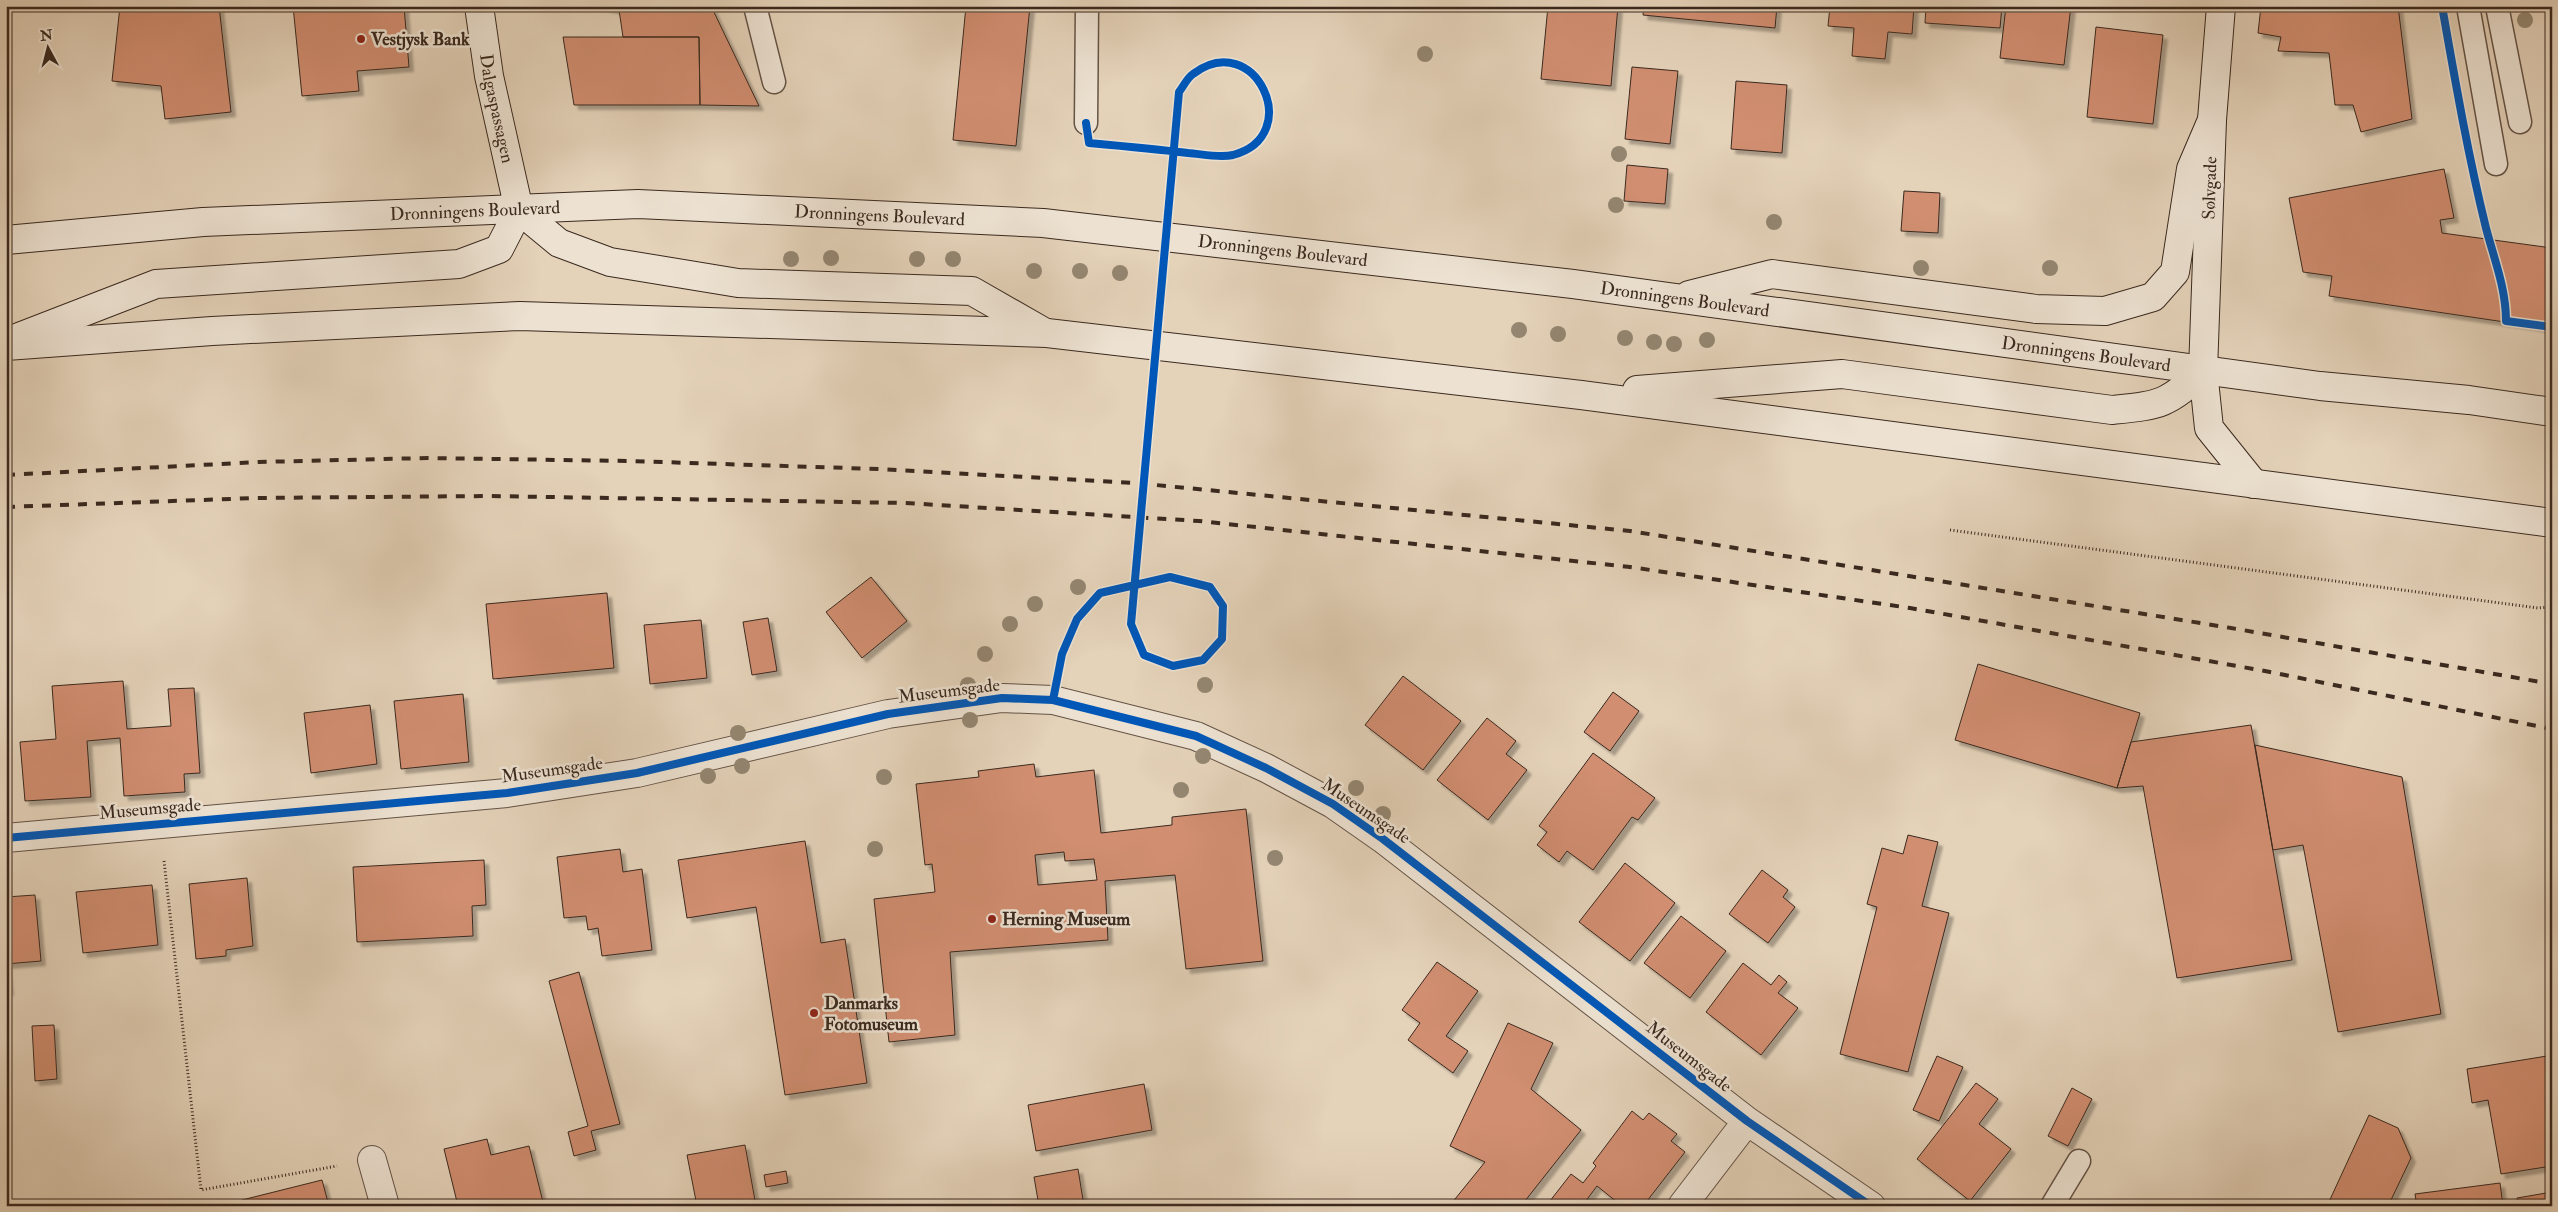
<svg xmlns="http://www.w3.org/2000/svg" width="2558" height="1212" viewBox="0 0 2558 1212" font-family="'IM FELL Double Pica',serif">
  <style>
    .building { fill: #d18e71; stroke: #3a291f; fill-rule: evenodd; filter: url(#shadow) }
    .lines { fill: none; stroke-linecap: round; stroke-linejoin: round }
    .lane-casing { stroke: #645346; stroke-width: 25 }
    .street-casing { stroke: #645346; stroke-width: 30 }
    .secondary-casing { stroke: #3a291f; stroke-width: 30 }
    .path { stroke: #3a291f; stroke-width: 3; stroke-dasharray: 1 2.5; stroke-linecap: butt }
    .lane { stroke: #ede2d2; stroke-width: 22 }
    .street { stroke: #ede2d2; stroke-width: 28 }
    .secondary { stroke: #ede2d2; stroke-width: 28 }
    .rail { stroke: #3a291f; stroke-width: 4; stroke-dasharray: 9 9; stroke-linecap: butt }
    .cycleway-casing { stroke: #ede2d2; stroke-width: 11 }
    .cycleway { stroke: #0057b8; stroke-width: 8 }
    .tree { fill: #948671 }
    .poi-dot { fill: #8f2418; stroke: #ede2d2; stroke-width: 2 }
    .labels { text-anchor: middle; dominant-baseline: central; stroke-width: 5; stroke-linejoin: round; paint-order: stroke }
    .poi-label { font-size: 18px; font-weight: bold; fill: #3a291f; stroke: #ede2d2; text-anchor: start }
    .street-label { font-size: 18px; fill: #3a291f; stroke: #ede2d2 }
  </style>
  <defs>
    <filter id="shadow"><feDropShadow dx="4.5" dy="4.5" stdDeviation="1" flood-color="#0004"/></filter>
  </defs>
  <rect width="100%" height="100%" fill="#e4d2b9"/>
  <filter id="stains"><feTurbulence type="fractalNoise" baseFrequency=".004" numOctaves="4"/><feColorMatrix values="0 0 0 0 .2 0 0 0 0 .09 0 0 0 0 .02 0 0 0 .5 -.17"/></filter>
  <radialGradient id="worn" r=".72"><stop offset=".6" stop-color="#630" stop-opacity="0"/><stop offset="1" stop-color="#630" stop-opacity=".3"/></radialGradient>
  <path class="building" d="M120 6H219L231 112 165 119 161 86 112 81Z
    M293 6H404L409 67 357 71 359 91 302 96Z
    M599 6H711L759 106 700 105 699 37H623L619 10Z
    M966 6H1030L1016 146 953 140Z
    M1548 6H1618L1611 86 1541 79Z
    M1644 6H1777L1775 28 1643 15Z
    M1830 6H1914L1912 34 1888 32 1885 59 1852 56 1854 28 1828 26Z
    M1926 6H2002L2000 28 1925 23Z
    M2006 6H2071L2064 65 2000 58Z
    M2261 6H2398L2412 119 2361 132 2353 105H2335L2329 53 2278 51 2281 37 2258 33Z
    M2096 27 2163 35 2153 124 2087 117Z
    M563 37H699L700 105H574Z
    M1632 67 1678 71 1670 144 1625 139Z
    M1736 81 1787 85 1782 153 1731 149Z
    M1627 165 1668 169 1665 204 1624 201Z
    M2444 169 2454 218 2440 220 2442 233 2552 248V329L2329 296 2332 276 2303 272 2289 198Z
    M1904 191 1940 193 1938 233 1901 231Z
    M871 577 907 621 862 658 826 612Z
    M607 593 614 668 493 679 486 604Z
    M768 618 777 671 752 675 743 622Z
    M701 620 707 678 650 684 644 625Z
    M1978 664 2140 713 2117 788 1955 740Z
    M1403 676 1461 721 1423 770 1365 725Z
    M123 681 127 729 171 726 168 689 194 688 200 773 184 774 185 792 124 796 120 738 87 741 91 797 25 801 20 742 56 739 52 686Z
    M1613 692 1639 711 1610 751 1584 732Z
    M463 694 469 762 401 769 394 701Z
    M370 705 377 764 311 773 304 713Z
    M1487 718 1516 741 1506 754 1527 770 1488 820 1437 780Z
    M2251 725 2292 960 2177 978 2143 786 2117 788 2131 742Z
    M2255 745 2402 777 2441 1014 2338 1032 2303 845 2273 850Z
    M1593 753 1655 798 1638 820 1632 817 1593 870 1567 851 1559 862 1537 845 1547 832 1539 826Z
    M1034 764 1036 777 1094 770 1101 833 1172 825V817L1246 809 1263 961 1186 969 1175 875 1105 881 1108 940 950 952 955 1035 889 1042 874 899 935 892 932 864 925 865 916 784 979 777 978 771ZM1064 852 1065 861 1094 859 1097 880 1038 885 1035 855Z
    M1908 835 1938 842 1922 906 1949 913 1908 1072 1840 1054 1877 907 1867 904 1882 848 1903 854Z
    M805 841 821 943 845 939 867 1083 785 1095 756 907 687 918 678 860Z
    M620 849 623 872 642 869 652 950 602 956 598 928 588 930 586 916 564 918 557 857Z
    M484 860 486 905 472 906 473 936 357 942 353 867Z
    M1625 863 1675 903 1630 961 1579 922Z
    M1762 870 1788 890 1783 897 1795 907 1768 943 1729 914Z
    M247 878 253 946 226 950V956L196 959 189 884Z
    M152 885 158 945 83 953 76 892Z
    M35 895 41 961 6 964 9 991H6V897Z
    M1681 916 1726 951 1690 998 1644 963Z
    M1437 962 1478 991 1446 1036 1468 1051 1453 1073 1408 1040 1420 1023 1402 1010Z
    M1743 963 1771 985 1779 975 1787 982 1778 993 1798 1008 1761 1055 1706 1012Z
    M579 972 620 1124 591 1131 596 1150 574 1156 568 1132 588 1126 549 981Z
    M1508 1023 1553 1043 1531 1089 1581 1130 1521 1206H1453L1451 1204 1485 1162 1450 1146Z
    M54 1025 57 1079 35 1081 32 1026Z
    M1937 1056 1963 1067 1939 1121 1913 1110Z
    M2547 1056 2552 1084V1166L2501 1174 2488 1100 2472 1103 2467 1069Z
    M1976 1083 1998 1099 1979 1124 2011 1149 1970 1201 1917 1159Z
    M1144 1084 1152 1130 1036 1151 1028 1105Z
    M2072 1088 2092 1099 2068 1146 2048 1136Z
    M1632 1111 1643 1120 1649 1113 1677 1134 1671 1141 1685 1152 1647 1201 1653 1206H1622L1597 1186 1582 1206H1546L1571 1174 1583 1183 1596 1166 1593 1163Z
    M2369 1115 2398 1128 2411 1158 2391 1200 2403 1206H2327Z
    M487 1139 491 1155 529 1146 544 1206H458L444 1149Z
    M745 1145 756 1206H697L687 1155Z
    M1078 1169 1084 1206H1039L1034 1177Z
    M786 1171 788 1183 766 1187 764 1175Z
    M322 1180 329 1206H244L242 1200Z
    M2500 1183 2503 1206H2417L2415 1194Z
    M2552 1192V1206H2518L2517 1198Z"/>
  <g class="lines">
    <g class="lane-casing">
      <path id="lane" d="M755 6 774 82
        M2468 6 2496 164
        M2497 6 2520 122
        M1086 123 1087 6
        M2052 1206 2079 1161"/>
    </g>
    <g class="street-casing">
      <path id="street" d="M6 838 507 793 637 773 888 714 1002 698 1053 700 1196 736 1266 768 1333 804 1383 839 1747 1121 1871 1206
        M372 1160 385 1206
        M1682 1206 1747 1121"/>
    </g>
    <g class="secondary-casing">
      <g id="secondary">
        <path id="s1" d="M479 6 489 76 519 210"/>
        <path d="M2221 6 2212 120 2203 371 2209 428 2254 484"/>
        <path d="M519 210 559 243 610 262 738 283 972 291 1042 331"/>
        <path id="s2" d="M6 240 203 222 638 204 1043 223 1573 284 2320 386 2469 400 2552 412"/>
        <path d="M1689 295 1772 274 2036 309 2105 311 2153 297 2175 272 2191 169 2212 120"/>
        <path d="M19 337 156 284 459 264 499 249 519 210"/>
        <path d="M6 346 212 331 520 316 1047 333 1581 395 2552 523"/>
        <path d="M1637 390 1842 374 2112 410C2160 405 2167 405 2203 371"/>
      </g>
    </g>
    <path class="path" d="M1950 530 2538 608 2552 607
      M164 861 201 1190 337 1166"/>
    <use href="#lane" class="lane"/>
    <use href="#street" class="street"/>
    <use href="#secondary" class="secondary"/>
    <path class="rail" d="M6 475 259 462 428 458 629 461 878 469 1135 483 1630 531 2231 628 2552 684
      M6 507 257 498 490 496 906 503 1199 521 1630 567 1910 608 2265 671 2552 729"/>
    <g class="cycleway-casing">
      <path id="cycleway" d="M2442 6C2455 80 2468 155 2486 228 2494 259 2506 288 2506 321L2552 327
        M1053 700 1062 654 1077 619 1100 593 1170 577 1210 587 1223 606 1222 639 1203 660 1173 666 1144 655 1131 624 1179 92C1183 87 1187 78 1193 74 1255 27 1306 136 1233 155 1219 158 1202 154 1188 153 1155 149 1122 146 1089 143L1086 123
        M6 838 507 793 637 773 888 714 1002 698 1053 700 1196 736 1266 768 1333 804 1383 839 1747 1121 1871 1206"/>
    </g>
    <use href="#cycleway" class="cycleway"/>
  </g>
  <g class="tree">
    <circle cx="2525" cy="20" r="8"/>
    <circle cx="1425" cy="54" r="8"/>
    <circle cx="1619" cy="154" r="8"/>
    <circle cx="1616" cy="205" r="8"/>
    <circle cx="1774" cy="222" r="8"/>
    <circle cx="831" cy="258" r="8"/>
    <circle cx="791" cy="259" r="8"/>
    <circle cx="917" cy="259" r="8"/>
    <circle cx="953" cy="259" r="8"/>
    <circle cx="1921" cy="268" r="8"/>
    <circle cx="2050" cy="268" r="8"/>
    <circle cx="1034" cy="271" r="8"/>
    <circle cx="1080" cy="271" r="8"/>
    <circle cx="1120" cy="273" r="8"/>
    <circle cx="1519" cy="330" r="8"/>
    <circle cx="1558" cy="334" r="8"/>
    <circle cx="1625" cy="338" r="8"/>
    <circle cx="1707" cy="340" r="8"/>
    <circle cx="1654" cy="342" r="8"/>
    <circle cx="1674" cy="344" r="8"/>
    <circle cx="1078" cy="587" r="8"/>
    <circle cx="1035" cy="604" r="8"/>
    <circle cx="1010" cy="624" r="8"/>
    <circle cx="985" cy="654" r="8"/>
    <circle cx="968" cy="685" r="8"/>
    <circle cx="1205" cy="685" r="8"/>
    <circle cx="970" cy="720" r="8"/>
    <circle cx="738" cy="733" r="8"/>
    <circle cx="1203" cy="756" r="8"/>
    <circle cx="742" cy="766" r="8"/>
    <circle cx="708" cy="776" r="8"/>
    <circle cx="884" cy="777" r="8"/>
    <circle cx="1356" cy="788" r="8"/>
    <circle cx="1181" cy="790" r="8"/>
    <circle cx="1383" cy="814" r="8"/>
    <circle cx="875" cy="849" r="8"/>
    <circle cx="1275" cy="858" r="8"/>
  </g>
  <g class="poi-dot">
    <circle cx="361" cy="39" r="5"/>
    <circle cx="992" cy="919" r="5"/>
    <circle cx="814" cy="1013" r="5"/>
  </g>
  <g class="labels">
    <g class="poi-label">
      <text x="371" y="39">Vestjysk Bank</text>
      <text x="1002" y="919">Herning Museum</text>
      <text x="824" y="1003">Danmarks<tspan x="824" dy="21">Fotomuseum</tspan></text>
    </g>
    <g class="street-label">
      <text stroke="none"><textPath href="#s1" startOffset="104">Dalgaspassagen</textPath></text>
      <text transform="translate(2210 188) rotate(-88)">Sølvgade</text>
      <text stroke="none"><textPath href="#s2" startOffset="470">Dronningens Boulevard</textPath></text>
      <text stroke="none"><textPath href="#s2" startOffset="875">Dronningens Boulevard</textPath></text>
      <text stroke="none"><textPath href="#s2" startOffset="1280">Dronningens Boulevard</textPath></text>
      <text stroke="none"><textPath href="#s2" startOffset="1685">Dronningens Boulevard</textPath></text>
      <text stroke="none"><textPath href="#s2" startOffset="2090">Dronningens Boulevard</textPath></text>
      <text transform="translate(949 691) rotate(-7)">Museumsgade</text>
      <text transform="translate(552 770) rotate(-8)">Museumsgade</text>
      <text transform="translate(150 809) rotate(-5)">Museumsgade</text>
      <text transform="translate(1366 811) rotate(34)">Museumsgade</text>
      <text transform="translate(1689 1057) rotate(38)">Museumsgade</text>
    </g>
  </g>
  <rect width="2558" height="1212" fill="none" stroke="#e4d2b9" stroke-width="25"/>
  <rect x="8" y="8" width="2543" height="1197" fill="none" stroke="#3a291f" stroke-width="2.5"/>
  <rect x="12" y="12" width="2533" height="1187" fill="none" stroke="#3a291f"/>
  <g transform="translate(48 48) rotate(353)" stroke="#ede2d2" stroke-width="4" paint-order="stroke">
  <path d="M0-4L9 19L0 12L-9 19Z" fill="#3a291f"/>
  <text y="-8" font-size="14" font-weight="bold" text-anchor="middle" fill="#3a291f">N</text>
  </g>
  <rect width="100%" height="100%" filter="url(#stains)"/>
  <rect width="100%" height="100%" fill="url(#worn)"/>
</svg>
